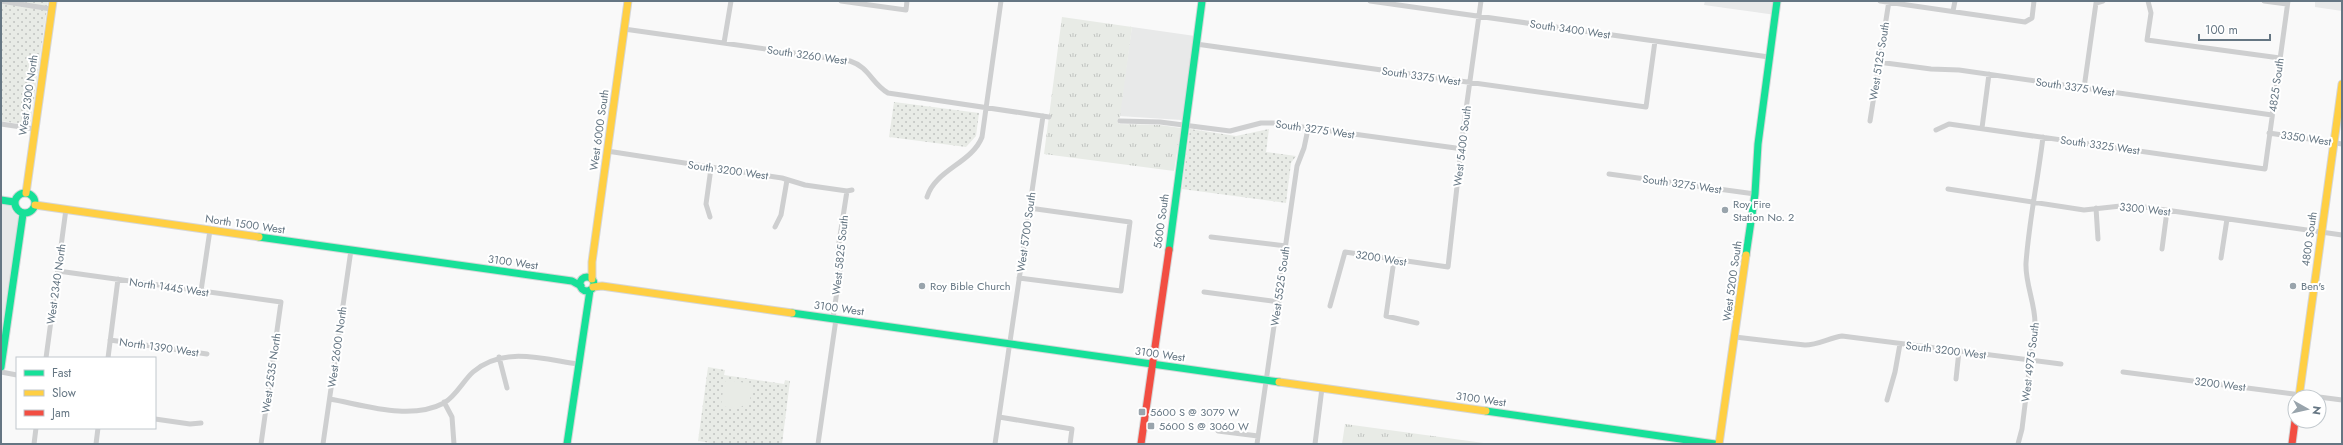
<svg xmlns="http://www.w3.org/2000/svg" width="2343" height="445" viewBox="0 0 2343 445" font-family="Jost,sans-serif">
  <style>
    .built { fill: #e8e9e9 }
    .grass { fill: url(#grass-tufts) }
    .park { fill: url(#park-dots) }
    .garden { fill: #e8ebe6 }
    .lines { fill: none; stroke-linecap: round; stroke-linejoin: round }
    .fast-casing { stroke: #d5d6d7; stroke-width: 9 }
    .slow-casing { stroke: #d5d6d7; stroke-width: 9 }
    .jam-casing { stroke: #d5d6d7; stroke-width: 9 }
    .street { stroke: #cecfd0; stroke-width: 5 }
    .fast { stroke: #16e098; stroke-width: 7 }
    .slow { stroke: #ffcf43; stroke-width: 7 }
    .jam { stroke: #f24e42; stroke-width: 7 }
    .poi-dot { fill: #99a4ac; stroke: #fff; stroke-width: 1.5 }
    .labels { text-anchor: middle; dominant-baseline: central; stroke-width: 4; stroke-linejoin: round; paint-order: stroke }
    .street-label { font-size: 11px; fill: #657683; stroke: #fff }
    .poi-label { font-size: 11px; fill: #657683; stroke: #fff; text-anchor: start }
  </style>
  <defs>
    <pattern id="grass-tufts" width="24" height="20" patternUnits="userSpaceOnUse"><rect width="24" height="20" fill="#e8ebe6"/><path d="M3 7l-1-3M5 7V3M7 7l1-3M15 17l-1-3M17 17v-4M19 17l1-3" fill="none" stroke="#c0c3c0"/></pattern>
    <pattern id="park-dots" width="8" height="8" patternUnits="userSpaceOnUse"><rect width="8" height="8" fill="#e8ebe6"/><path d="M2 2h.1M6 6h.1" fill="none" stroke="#c0c3c0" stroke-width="1.8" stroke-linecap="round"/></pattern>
  </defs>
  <rect width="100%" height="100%" fill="#f9f9f9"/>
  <path class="built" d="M1705 1H1778L1776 15 1704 5Z
    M2315 1H2342V11L2315 7Z
    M1132 27 1195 36 1182 120 1119 116Z
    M1 204 11 205 12 211 19 217 1 339Z"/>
  <path class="grass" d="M1062 17 1132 27 1119 124 1160 125 1181 128 1174 171 1044 154Z
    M1345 424 1491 444H1342Z"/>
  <path class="park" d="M1 1H48L31 121 27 125 1 121Z
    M894 102 979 113 976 136 966 147 889 137Z
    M1190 129 1236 136 1269 129 1266 152 1296 156 1291 163 1286 203 1182 189Z
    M708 367 725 370 724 375 784 384 785 380 790 381 782 444H717L698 441Z"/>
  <path class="garden" d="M728 380 752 384 750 401 738 409 721 406 724 382Z"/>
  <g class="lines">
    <g class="fast-casing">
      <path id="fast" d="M15 203a10 10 0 1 1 20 0a10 10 0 1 1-20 0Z
        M1 200 14 202
        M259 237 572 281 581 286
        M1169 250 1202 1
        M1746 255 1755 194 1758 144 1777 1
        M580 284a7 7 0 1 1 14 0a7 7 0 1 1-14 0Z
        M792 313 1279 382
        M1 367 23 214
        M1486 411 1715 444
        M567 444 590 290"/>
    </g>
    <g class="slow-casing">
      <path id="slow" d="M26 193 53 1
        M35 205 259 237
        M592 279V262L628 1
        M593 287 602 286 792 313
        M1279 382 1486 411
        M2299 397 2342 84
        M1719 444 1746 255"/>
    </g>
    <g class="jam-casing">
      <path id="jam" d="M1141 444 1169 250
        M2292 444 2295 421"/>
    </g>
    <path class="street" d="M1 1 51 9
      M841 1 906 10 907 1
      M1370 1 1769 57
      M1880 1 2025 22 2032 18 2034 1
      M2148 1 2151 13 2147 40 2280 58
      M2264 1 2287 4
      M1953 11 1955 1
      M624 29 850 61C869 67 872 84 888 93L1049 117
      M724 43 731 1
      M1196 44 1646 107 1655 41
      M1878 62 1931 69 1959 70 2272 115
      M2084 88 2096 3 2103 1
      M1120 121 1160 122 1230 131 1261 123H1273L1463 149
      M1870 121 1889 1
      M1 124 35 129
      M1982 128 1989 74
      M1936 130 1949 124 2265 169 2288 1
      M2269 133 2342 144
      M607 151 782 178 805 185 847 191 852 190
      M1609 174 1755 194
      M1948 189 2084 210 2130 205 2342 235
      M927 197C935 170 972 163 982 137L1001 1
      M2096 208 2098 239
      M710 217 706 204 711 168
      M775 227 781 215 787 180
      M1211 237 1286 246
      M2162 249 2167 211
      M2221 258 2227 219
      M1394 260 1386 316 1417 323
      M58 271 281 302 261 444
      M1019 278 1121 291 1130 222 1029 208
      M201 291 210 230
      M1204 292 1279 302
      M1330 306 1345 252 1448 267 1464 124 1481 1
      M833 318 840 271 838 249 847 191
      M1735 337 1805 345C1818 345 1829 338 1842 336L2061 364
      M110 340 207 354
      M499 357 507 388
      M46 358 66 209
      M108 358 118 279
      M1 372 17 375
      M2123 372 2317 397
      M1956 379 1959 351
      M2319 397 2342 400
      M330 399C364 405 410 421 444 403 456 396 463 381 473 372 503 346 543 359 578 364
      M1887 400 1895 372 1900 344
      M444 402 452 417 454 444
      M999 417 1072 429 1070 444
      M155 419 190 424 201 423
      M1218 431 1258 436
      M34 444 36 428
      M96 444 98 428
      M323 444 351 250
      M818 444 836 319
      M995 444 1043 116
      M1257 444 1297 166 1304 148 1308 129
      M1315 444 1322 388
      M2018 444 2022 429 2035 323C2035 303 2025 283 2026 263 2029 221 2038 179 2043 137"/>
    <use href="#fast" class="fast"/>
    <use href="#slow" class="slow"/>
    <use href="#jam" class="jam"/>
  </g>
  <g class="poi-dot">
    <circle cx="1725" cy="210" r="4"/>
    <circle cx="922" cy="286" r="4"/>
    <circle cx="2293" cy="286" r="4"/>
    <rect x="1138" y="408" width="8" height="8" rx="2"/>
    <rect x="1147" y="422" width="8" height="8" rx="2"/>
  </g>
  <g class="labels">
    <g class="street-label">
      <text transform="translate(1570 29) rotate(8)">South 3400 West</text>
      <text transform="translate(807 55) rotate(8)">South 3260 West</text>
      <text transform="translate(1879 61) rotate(-81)">West 5125 South</text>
      <text transform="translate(1421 76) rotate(8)">South 3375 West</text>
      <text transform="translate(2276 85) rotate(-82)">4825 South</text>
      <text transform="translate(2075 87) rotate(8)">South 3375 West</text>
      <text transform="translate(28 95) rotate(-82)">West 2300 North</text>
      <text transform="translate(1315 129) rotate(8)">South 3275 West</text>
      <text transform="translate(599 130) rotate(-82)">West 6000 South</text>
      <text transform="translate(2306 138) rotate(8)">3350 West</text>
      <text transform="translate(2100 145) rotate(8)">South 3325 West</text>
      <text transform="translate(1462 146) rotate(-83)">West 5400 South</text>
      <text transform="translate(728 170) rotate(8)">South 3200 West</text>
      <text transform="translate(1682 184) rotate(8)">South 3275 West</text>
      <text transform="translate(2145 209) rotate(6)">3300 West</text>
      <text transform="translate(1161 221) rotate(-82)">5600 South</text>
      <text transform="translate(245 224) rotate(8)">North 1500 West</text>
      <text transform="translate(1026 232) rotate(-82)">West 5700 South</text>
      <text transform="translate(2309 239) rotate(-82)">4800 South</text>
      <text transform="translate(840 255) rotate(-84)">West 5825 South</text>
      <text transform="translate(1381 258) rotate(9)">3200 West</text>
      <text transform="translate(513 262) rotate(8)">3100 West</text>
      <text transform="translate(1732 281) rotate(-82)">West 5200 South</text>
      <text transform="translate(56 284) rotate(-82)">West 2340 North</text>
      <text transform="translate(1280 286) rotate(-82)">West 5525 South</text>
      <text transform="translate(169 287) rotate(8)">North 1445 West</text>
      <text transform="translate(839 308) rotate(8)">3100 West</text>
      <text transform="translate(159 347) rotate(8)">North 1390 West</text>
      <text transform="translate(337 347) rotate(-82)">West 2600 North</text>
      <text transform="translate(1946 350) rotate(7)">South 3200 West</text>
      <text transform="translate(1160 354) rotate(8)">3100 West</text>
      <text transform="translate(2030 362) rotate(-83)">West 4975 South</text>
      <text transform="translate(271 373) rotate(-82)">West 2535 North</text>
      <text transform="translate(2220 384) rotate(7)">3200 West</text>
      <text transform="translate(1481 399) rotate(8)">3100 West</text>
    </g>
    <g class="poi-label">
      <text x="1733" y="204">Roy Fire<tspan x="1733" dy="13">Station No. 2</tspan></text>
      <text x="930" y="286">Roy Bible Church</text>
      <text x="2301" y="286">Ben's</text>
      <text x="1150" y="412">5600 S @ 3079 W</text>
      <text x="1159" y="426">5600 S @ 3060 W</text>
    </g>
  </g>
  <rect width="2343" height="445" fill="none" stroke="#657683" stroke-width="4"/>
  <rect x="16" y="357" width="140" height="72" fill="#ffffff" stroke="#c1c8cd"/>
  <rect x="24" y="370" width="20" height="6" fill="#16e098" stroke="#c1c8cd"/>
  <text x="52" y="377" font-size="12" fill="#657683">Fast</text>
  <rect x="24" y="390" width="20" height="6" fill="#ffcf43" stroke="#c1c8cd"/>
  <text x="52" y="397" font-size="12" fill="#657683">Slow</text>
  <rect x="24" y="410" width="20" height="6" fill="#f24e42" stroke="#c1c8cd"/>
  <text x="52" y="417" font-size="12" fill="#657683">Jam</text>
  <g transform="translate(2307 409) rotate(98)"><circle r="19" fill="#ffffff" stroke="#c1c8cd"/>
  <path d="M0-3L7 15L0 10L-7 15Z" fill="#99a4ac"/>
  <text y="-6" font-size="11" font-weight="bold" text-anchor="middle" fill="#657683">N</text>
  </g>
  <path d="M2199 34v6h71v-6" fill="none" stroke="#657683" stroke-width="2"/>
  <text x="2205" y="34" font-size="12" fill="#657683" stroke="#ffffff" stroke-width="3" paint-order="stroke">100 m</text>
</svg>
